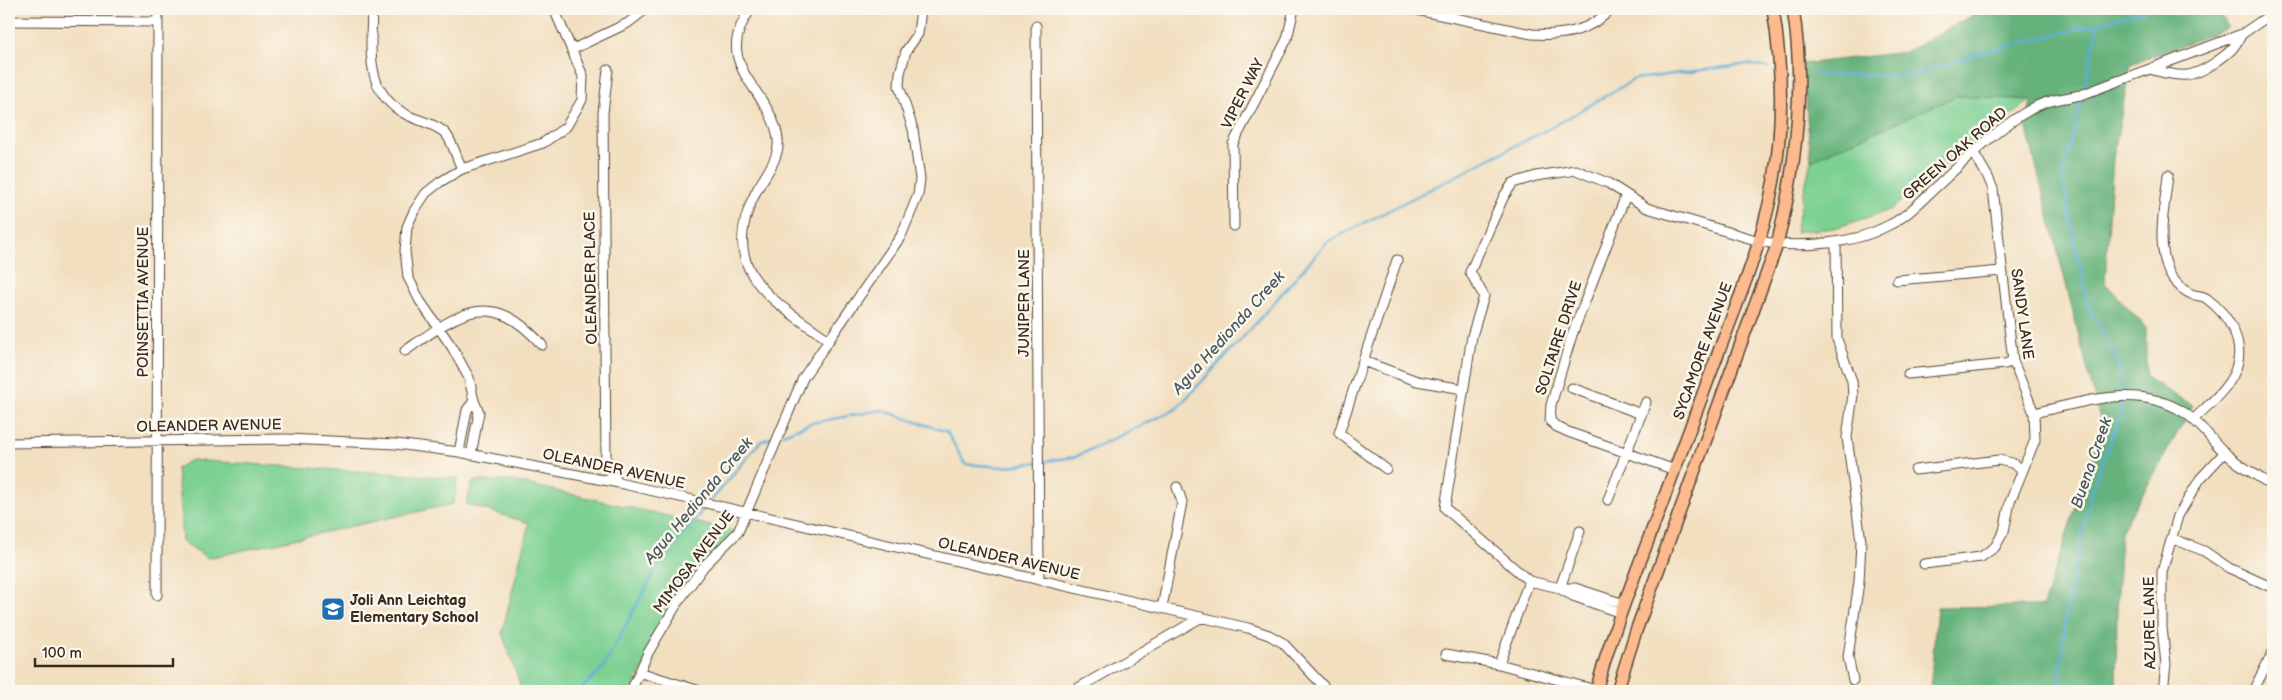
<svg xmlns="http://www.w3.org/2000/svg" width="2282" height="700" viewBox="0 0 2282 700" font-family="'Balsamiq Sans',sans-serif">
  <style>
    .green { fill: #7cd092; stroke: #5c7d58 }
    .forest { fill: #65b27c; stroke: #506e4d }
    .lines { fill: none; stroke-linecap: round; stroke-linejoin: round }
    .stream { stroke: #5dadd7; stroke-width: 2.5 }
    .minor-casing { stroke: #564536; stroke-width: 11 }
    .major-casing { stroke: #564536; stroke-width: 14 }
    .minor { stroke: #fff; stroke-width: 9 }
    .major { stroke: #fcba8e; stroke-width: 11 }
    .labels { text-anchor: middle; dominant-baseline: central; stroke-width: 5; stroke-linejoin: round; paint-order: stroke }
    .street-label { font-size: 15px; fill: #3b2a1e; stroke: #fbf7ec }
    .poi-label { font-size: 15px; font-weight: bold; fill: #3b2a1e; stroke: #fbf7ec; text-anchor: start }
    .water-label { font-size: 16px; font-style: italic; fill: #47585f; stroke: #fbf7ec }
  </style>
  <rect width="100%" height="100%" fill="#fbf7ec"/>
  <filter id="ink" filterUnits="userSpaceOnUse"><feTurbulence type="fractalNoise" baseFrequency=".02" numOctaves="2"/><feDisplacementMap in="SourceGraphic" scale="10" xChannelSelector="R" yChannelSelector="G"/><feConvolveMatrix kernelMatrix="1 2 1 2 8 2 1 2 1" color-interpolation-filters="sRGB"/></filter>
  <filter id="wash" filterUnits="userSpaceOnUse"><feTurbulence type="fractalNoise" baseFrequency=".0096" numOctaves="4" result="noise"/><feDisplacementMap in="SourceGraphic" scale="20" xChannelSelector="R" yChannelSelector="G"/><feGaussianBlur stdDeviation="1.12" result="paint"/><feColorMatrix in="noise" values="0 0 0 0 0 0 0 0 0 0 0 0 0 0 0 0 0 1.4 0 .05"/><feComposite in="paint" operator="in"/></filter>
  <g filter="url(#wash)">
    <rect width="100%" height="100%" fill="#f2dfc0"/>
    <path class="green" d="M1957 96 2031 100 1968 147 1890 210 1835 228 1795 232 1811 160Z
      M191 460 458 478 453 504 208 558 182 541 177 468Z
      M473 481H513L738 532 678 602 631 691H517L520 684 502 633 529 523 466 504Z"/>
    <path class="forest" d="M1984 9H2217L2229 28 2131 64 2113 158 2105 283 2146 327V377L2193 406 2121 532 2117 611 2116 691H1930L1937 607 2043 606 2102 427 2026 126 2031 100 1957 96 1811 160 1802 64 1905 52Z"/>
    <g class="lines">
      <path class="stream" d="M1812 75H1915L1979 53 2098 24 2149 9
        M2085 86 2098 24
        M2081 103 2062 177 2088 306 2118 362 2121 394
        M783 434 811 423 881 410 947 432 965 464 1003 467 1075 457 1176 409 1249 331 1327 242 1554 126 1635 79 1749 64 1768 68
        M710 502 760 442 775 436
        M579 691 603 668 658 565 706 506
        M2059 691 2066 612 2091 493 2122 411 2121 399"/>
    </g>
  </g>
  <g filter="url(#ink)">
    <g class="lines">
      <g class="minor-casing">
        <path id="minor" d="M372 9C371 52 364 94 409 116 420 121 438 125 446 134 453 143 457 159 462 169
          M751 9C708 66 773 90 778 140 780 157 766 174 758 188 715 269 769 299 829 340L901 236 918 195 920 179 913 129 899 86 900 73 906 51 918 34 921 9
          M1412 9 1532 34C1563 36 1589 32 1611 9
          M9 21 158 22
          M1036 26 1039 580
          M573 49 628 23 646 9
          M2150 69C2180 77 2190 80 2216 62 2230 52 2234 49 2242 34
          M608 70 603 113 606 461 609 471 618 482
          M2168 175C2165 206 2156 239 2168 270 2171 279 2182 290 2191 294 2196 296 2201 295 2206 298 2228 314 2247 343 2235 371 2228 389 2207 406 2193 420
          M1626 195 1572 335 1551 405 1550 421 1557 427 1568 432 1675 470
          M1234 226 1233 144 1287 39 1294 9
          M1836 242 1837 339 1852 381 1853 395 1847 437 1861 541 1859 582 1848 657 1853 680
          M1897 280 2002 271
          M405 351C458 314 490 286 542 345
          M1363 361 1397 260
          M1908 374 2005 364 2013 361
          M1572 388 1641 414
          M2034 413C2086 402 2137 382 2185 413 2200 423 2211 439 2223 451 2238 465 2256 475 2273 486
          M9 443 287 439 396 444 459 452 619 483 1248 628 1269 635 1283 643 1328 691
          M459 452 467 410 474 401
          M471 455 479 412 474 401 469 378 452 347 420 301 408 277 405 251 407 227 414 211 426 193 440 182 462 169 543 143 566 127 582 100 583 76 554 9
          M1386 469 1339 433 1363 361 1417 381 1463 389
          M1915 470 1999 460 2012 463 2022 470
          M1608 500 1646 402
          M2171 538 2204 551 2229 568 2273 588
          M1924 564 1981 557 1995 547 2004 531 2010 502 2035 440 2034 413 2013 361 1993 189 1988 177 1974 153
          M1529 581 1560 588H1575L1624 604
          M1560 588 1580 531
          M1560 589 1573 596 1621 613
          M157 595 158 9
          M1162 608 1182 502 1177 487
          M1446 654 1499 664
          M639 672 700 691
          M1596 690 1499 664 1529 581 1445 508 1472 336 1484 296 1470 272 1504 196 1513 183 1536 176 1576 170 1608 183 1647 208 1759 241C1783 246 1803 246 1827 243 1846 241 1868 236 1885 227 1904 219 1918 204 1933 190 1965 161 1995 129 2033 108 2047 100 2065 98 2081 95L2242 34 2273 13
          M631 691 648 653 678 602 704 566 738 532 803 378 829 340
          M1073 691 1202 617
          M2163 691 2166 664 2162 628V572L2178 516 2200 479 2225 452
          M2253 691 2273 652"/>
      </g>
      <g class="major-casing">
        <path id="major" d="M1596 691C1610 639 1630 588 1649 538 1672 475 1696 413 1719 351 1743 289 1769 226 1777 159 1783 110 1781 58 1773 9
          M1617 691 1636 631 1777 245C1796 168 1806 88 1793 9"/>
      </g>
      <use href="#minor" class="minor"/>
      <use href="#major" class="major"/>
    </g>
  </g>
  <defs>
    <g id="school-square" transform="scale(1.25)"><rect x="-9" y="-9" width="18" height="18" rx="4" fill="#1f6fb2" stroke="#fbf7ec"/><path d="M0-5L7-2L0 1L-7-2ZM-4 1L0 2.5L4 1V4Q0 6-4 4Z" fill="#fff"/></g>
  </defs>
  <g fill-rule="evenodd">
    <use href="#school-square" x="333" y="609"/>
  </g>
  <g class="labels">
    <g class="street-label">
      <text transform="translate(1243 94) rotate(-63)">VIPER WAY</text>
      <text transform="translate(1955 154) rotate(-41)">GREEN OAK ROAD</text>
      <text transform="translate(591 278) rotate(-91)">OLEANDER PLACE</text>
      <text transform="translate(143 302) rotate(-90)">POINSETTIA AVENUE</text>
      <text transform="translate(1024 303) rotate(-90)">JUNIPER LANE</text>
      <text transform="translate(2022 314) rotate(82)">SANDY LANE</text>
      <text transform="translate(1559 338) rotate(-72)">SOLTAIRE DRIVE</text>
      <text transform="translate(1703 351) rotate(-70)">SYCAMORE AVENUE</text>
      <text transform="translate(209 426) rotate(-1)">OLEANDER AVENUE</text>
      <text transform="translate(614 469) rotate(12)">OLEANDER AVENUE</text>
      <text transform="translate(1009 559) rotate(13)">OLEANDER AVENUE</text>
      <text transform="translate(694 562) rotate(-53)">MIMOSA AVENUE</text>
      <text transform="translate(2150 623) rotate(-91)">AZURE LANE</text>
    </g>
    <g class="poi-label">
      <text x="350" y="600">Joli Ann Leichtag<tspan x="350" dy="17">Elementary School</tspan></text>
    </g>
    <g class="water-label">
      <text transform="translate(1229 333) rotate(-48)">Agua Hedionda Creek</text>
      <text transform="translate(2092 463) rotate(-71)">Buena Creek</text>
      <text transform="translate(699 501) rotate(-50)">Agua Hedionda Creek</text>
    </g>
  </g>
  <rect width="2282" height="700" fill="none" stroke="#fbf7ec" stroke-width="30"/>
  <path d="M35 658v8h138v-8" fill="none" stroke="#3b2a1e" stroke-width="2.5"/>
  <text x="42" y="658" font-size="15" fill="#3b2a1e" stroke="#fbf7ec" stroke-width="4" paint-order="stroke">100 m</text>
</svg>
